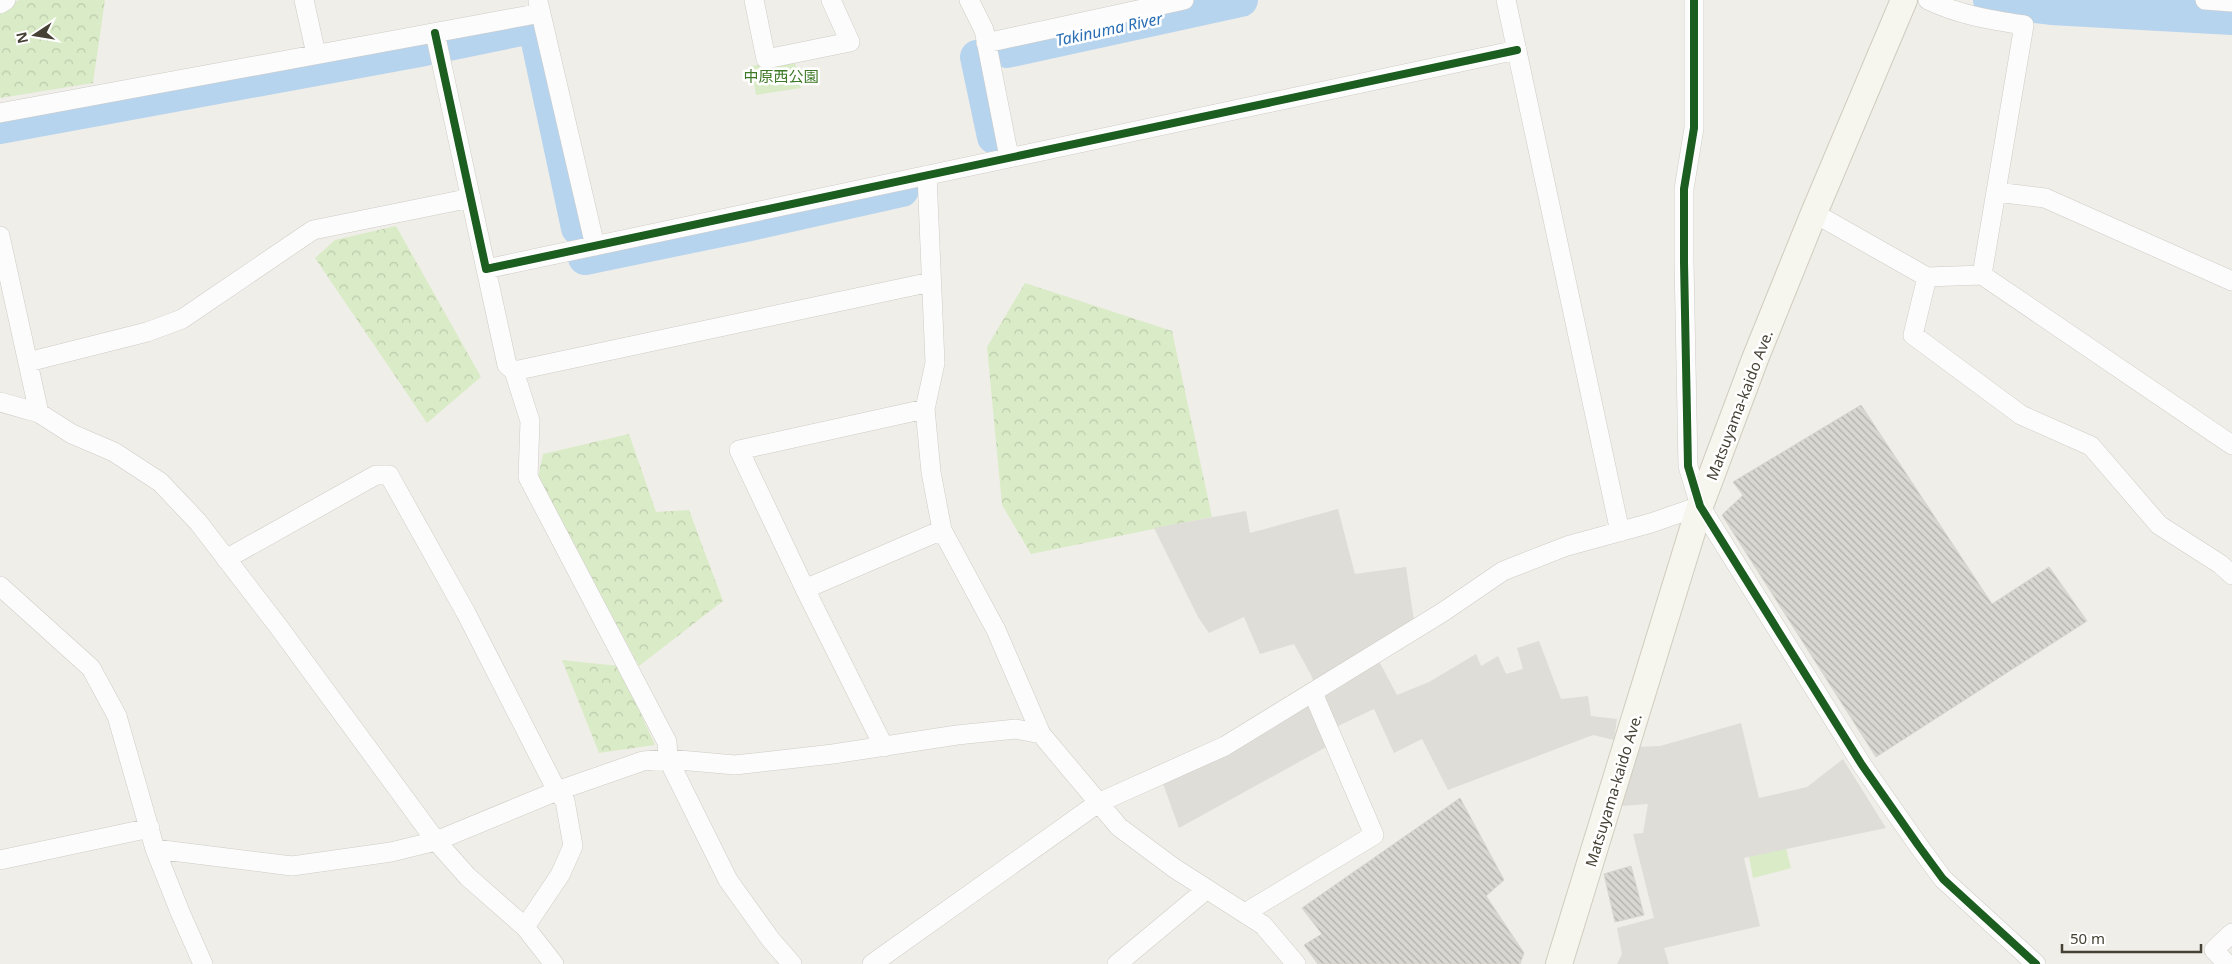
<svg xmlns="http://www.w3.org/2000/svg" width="2232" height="964" viewBox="0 0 2232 964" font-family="'Noto Sans','Noto Sans JP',sans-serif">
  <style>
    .forest { fill: url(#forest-crowns) }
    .park { fill: #daebc7 }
    .parking { fill: #dfddd8 }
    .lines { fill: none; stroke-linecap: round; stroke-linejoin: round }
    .river { stroke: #b7d4ef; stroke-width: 34 }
    .building { fill: url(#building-back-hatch); stroke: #d8d5ce }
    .street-casing { stroke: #ceccc6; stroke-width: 20 }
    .secondary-casing { stroke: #d0ccbf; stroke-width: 28 }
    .street { stroke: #fdfcfc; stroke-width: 19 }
    .secondary { stroke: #f6f5ee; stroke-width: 26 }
    .cycleway-casing { stroke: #fff; stroke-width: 11 }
    .cycleway { stroke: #1b5e20; stroke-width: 8 }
    .labels { text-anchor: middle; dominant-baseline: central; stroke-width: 5; stroke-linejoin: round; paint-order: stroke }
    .park-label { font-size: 15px; fill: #3e7926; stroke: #fff }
    .street-label { font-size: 15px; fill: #464135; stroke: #fff }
    .water-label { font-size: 16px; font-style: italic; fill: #2a6eb5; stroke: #fff }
  </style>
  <defs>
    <pattern id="forest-crowns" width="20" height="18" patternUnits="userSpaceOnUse" patternTransform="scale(1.25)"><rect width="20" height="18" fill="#daebc7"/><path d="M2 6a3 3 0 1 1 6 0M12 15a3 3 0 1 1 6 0" fill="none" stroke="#bccbac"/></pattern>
    <pattern id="building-back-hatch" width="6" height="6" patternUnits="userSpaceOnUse" patternTransform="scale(1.25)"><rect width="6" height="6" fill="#d9d7d1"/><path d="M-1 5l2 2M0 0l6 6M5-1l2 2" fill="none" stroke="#b2b0aa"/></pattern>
  </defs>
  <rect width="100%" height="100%" fill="#f0eee8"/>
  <path class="forest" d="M19 0H105L93 83 0 98V10Z
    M396 226 481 377 427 423 315 258 335 240Z
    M1025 283 1172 331 1212 517 1031 554 1002 505 987 347Z
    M629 434 656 512 689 510 723 601 639 666 538 478 543 454Z
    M562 660 619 666 655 745 599 753Z"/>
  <path class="park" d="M794 58 801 88 756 95 751 66Z
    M1786 848 1791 868 1753 878 1749 857Z"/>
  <path class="parking" d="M1338 509 1355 574 1406 567 1414 621 1373 650 1397 695 1429 682 1476 654 1481 666 1498 656 1506 674 1523 669 1517 648 1539 641 1561 699 1588 696 1591 716 1617 719 1614 740 1593 735 1448 790 1422 739 1394 753 1374 709 1323 733 1328 746 1179 828 1162 781 1200 768 1319 694 1311 675 1294 644 1260 654 1244 617 1209 633 1198 617 1154 528 1246 511 1250 533Z
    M1741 723 1759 798 1807 787 1843 759 1886 828 1744 858 1760 926 1664 948 1669 964H1617L1622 954 1617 928 1654 918 1633 834 1643 833 1648 804 1622 806 1638 747 1660 746Z"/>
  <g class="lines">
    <path class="river" d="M1990 0 2051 8 2232 18
      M448 44 531 27 535 28 578 228
      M1007 51 1241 0
      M977 57 994 137
      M0 127 425 49
      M585 258 750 224 902 190"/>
  </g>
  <path class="building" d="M1861 405 1992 604 2049 567 2087 621 1876 757 1722 515 1743 495 1733 482Z
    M1460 798 1504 880 1486 896 1524 953 1520 964H1318L1304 945 1322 934 1302 908Z
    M1631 866 1644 915 1615 922 1604 874Z"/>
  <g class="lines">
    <g class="street-casing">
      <path id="street" d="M304 0 316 54
        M754 0 766 59 850 42 831 0
        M969 0 984 30 1009 157
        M1506 0 1620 532
        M1694 0V128L1684 189V262L1688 466 1700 506 1862 765 1918 845 1943 879 2036 964
        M1928 0C1959 15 1991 20 2024 25L1982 275
        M2205 0 2232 2
        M538 1 595 246
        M0 4 6 0
        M435 33 486 269 1517 50
        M986 43 1184 0
        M0 113 541 13
        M927 175 935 363 925 409 931 472 942 530 996 630 1041 734 1119 827 1174 868 1263 925 1296 964
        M1996 192 2045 198 2232 281
        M1814 213 1927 277 1982 275 2232 445
        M0 236 39 413
        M486 269 507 365 514 371 931 282
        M1927 277 1913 335 2021 415 2091 446 2159 525 2220 564 2232 575
        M28 362 147 332 182 319 313 230 471 198
        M514 371 530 421 528 477 667 742 668 759 728 880 771 940 792 964
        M0 402 39 413 72 434 114 452 160 482 198 522 278 626 436 841 468 877 525 927 554 964
        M226 559 376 475H389L466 613 557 791 565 801 573 846 560 875 525 927
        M0 586 91 668 117 716 155 849 180 912 203 964
        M805 589 942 530
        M884 747 805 589 739 450 925 409
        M155 849 292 866 391 852 436 841 557 791 643 761 668 759 735 765 833 754 957 735 1016 729 1041 734
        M0 860 150 828
        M1245 913 1374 835 1313 693
        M872 964 1098 803 1225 746 1443 612 1503 571 1567 546 1651 523 1700 506
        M1117 964 1207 889
        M2227 964 2214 950 2232 933"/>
    </g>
    <g class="secondary-casing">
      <path id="secondary" d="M1559 964 1700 506 1755 359 1814 213 1904 0"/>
    </g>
    <use href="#street" class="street"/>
    <use href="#secondary" class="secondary"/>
    <g class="cycleway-casing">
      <path id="cycleway" d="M1694 0V128L1684 189V262L1688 466 1700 506 1862 765 1918 845 1943 879 2036 964
        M435 33 486 269 1517 50"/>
    </g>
    <use href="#cycleway" class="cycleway"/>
  </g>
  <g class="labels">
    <g class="park-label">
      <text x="781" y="76">中原西公園</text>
    </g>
    <g class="street-label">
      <text transform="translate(1739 405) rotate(-69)">Matsuyama-kaido Ave.</text>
      <text transform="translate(1613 790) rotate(-73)">Matsuyama-kaido Ave.</text>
    </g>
    <g class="water-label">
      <text transform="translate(1109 29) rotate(-12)">Takinuma River</text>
    </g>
  </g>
  <g transform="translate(35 35) rotate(258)" stroke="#ffffff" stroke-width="4" paint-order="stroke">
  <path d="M0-4L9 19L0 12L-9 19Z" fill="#464135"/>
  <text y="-8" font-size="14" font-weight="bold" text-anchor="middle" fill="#464135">N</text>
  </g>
  <path d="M2062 944v8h139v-8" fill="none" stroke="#464135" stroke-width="2.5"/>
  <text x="2070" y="944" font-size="15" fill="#464135" stroke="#ffffff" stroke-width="4" paint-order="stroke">50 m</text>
</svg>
